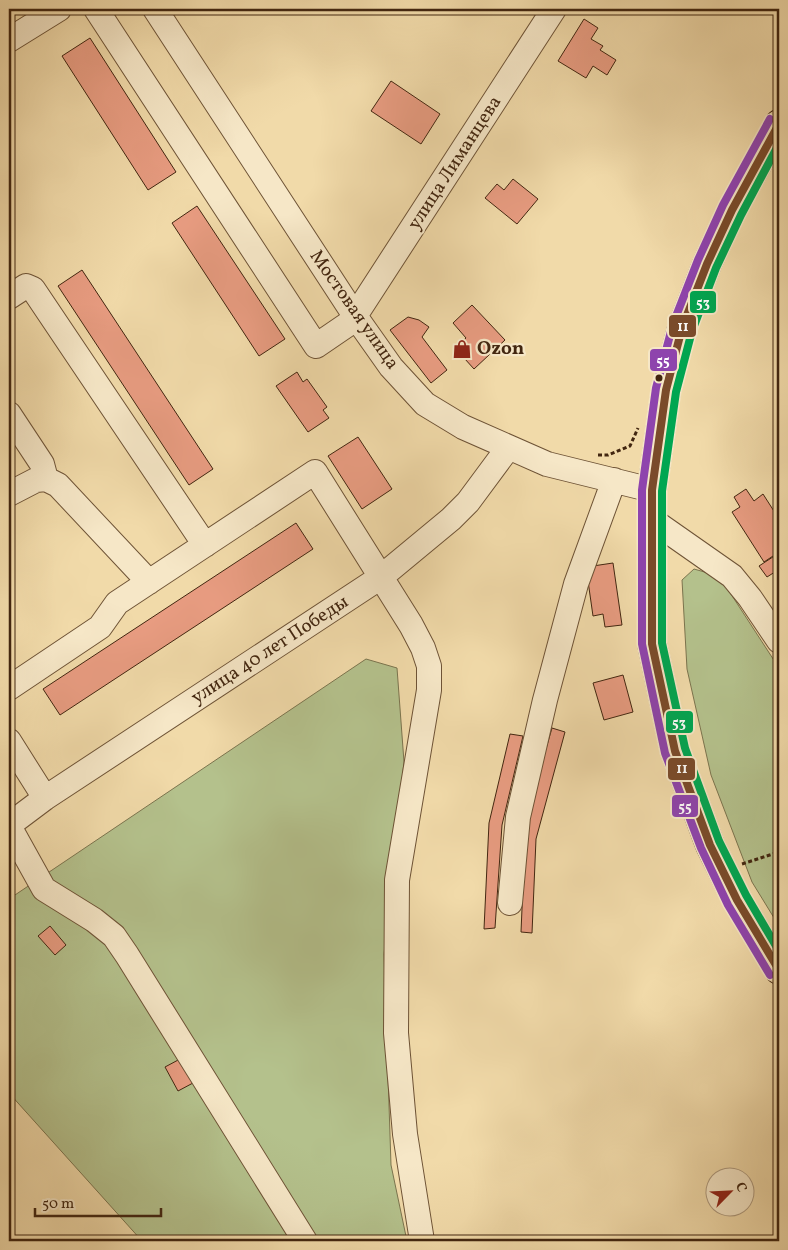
<svg xmlns="http://www.w3.org/2000/svg" width="788" height="1250" viewBox="0 0 788 1250" font-family="Vollkorn,serif">
  <style>
    .green { fill: #b4c18c; stroke: #7b744e }
    .building { fill: #e89c81; stroke: #422610 }
    .lines { fill: none; stroke-linecap: round; stroke-linejoin: round }
    .minor-casing { stroke: #6e5336; stroke-width: 26 }
    .major-casing { stroke: #422610; stroke-width: 30 }
    .path { stroke: #422610; stroke-width: 3; stroke-dasharray: 4 2.5; stroke-linecap: butt }
    .minor { stroke: #f6e7c7; stroke-width: 24 }
    .major { stroke: #f1daa9; stroke-width: 28 }
    .bus-1-casing { stroke: #f6e7c7; stroke-width: 11 }
    .bus-2-casing { stroke: #f6e7c7; stroke-width: 11 }
    .bus-3-casing { stroke: #f6e7c7; stroke-width: 11 }
    .bus-1 { stroke: #7a4b2a; stroke-width: 8 }
    .bus-2 { stroke: #8e44ad; stroke-width: 8 }
    .bus-3 { stroke: #00a651; stroke-width: 8 }
    .bus-dot { fill: #422610; stroke: #f6e7c7; stroke-width: 2 }
    .labels { text-anchor: middle; dominant-baseline: central; stroke-width: 4.5; stroke-linejoin: round; paint-order: stroke }
    .street-label { font-size: 19px; fill: #422610; stroke: #f6e7c7 }
    .poi-label { font-size: 19px; font-weight: bold; fill: #422610; stroke: #f6e7c7; text-anchor: start }
    .line-badge { stroke: #f6e7c7; stroke-width: 2 }
    .badge-label { font-size: 14px; text-anchor: middle; font-weight: bold; fill: #fff }
  </style>
  <rect width="100%" height="100%" fill="#f1daa9"/>
  <filter id="stains"><feTurbulence type="fractalNoise" baseFrequency=".004" numOctaves="4"/><feColorMatrix values="0 0 0 0 .2 0 0 0 0 .09 0 0 0 0 .02 0 0 0 .5 -.17"/></filter>
  <radialGradient id="worn" r=".72"><stop offset=".6" stop-color="#630" stop-opacity="0"/><stop offset="1" stop-color="#630" stop-opacity=".3"/></radialGradient>
  <path class="green" d="M694 569 708 573 727 588 779 668V926L752 882 711 775 687 669 682 580Z
    M366 659 397 668 404 762 384 954 391 1165 407 1241H142L9 1093V899Z"/>
  <path class="building" d="M584 19 598 28 591 39 603 46 600 50 616 60 607 75 593 66 586 78 558 61Z
    M90 38 176 172 148 190 62 56Z
    M391 81 440 114 421 144 371 111Z
    M513 179 538 199 517 224 485 198 497 184 504 190Z
    M197 206 285 339 259 356 172 223Z
    M82 270 213 469 189 485 58 286Z
    M472 305 505 340 474 369 455 348 466 338 453 323Z
    M408 317 419 320 429 327 422 337 447 370 431 383 390 330Z
    M297 372 303 382 307 379 327 407 323 410 329 418 308 432 276 386Z
    M358 437 392 489 362 509 328 456Z
    M746 489 754 501 763 494 779 519V552L764 562 732 512 740 507 734 497Z
    M296 523 313 549 60 715 43 689Z
    M779 553V572L778 570 767 577 759 566Z
    M613 563 622 625 605 627 603 614 593 616 586 567Z
    M623 675 633 712 604 720 593 683Z
    M552 728 565 732 536 839 532 933 521 932 525 838 536 783Z
    M510 734 523 736 502 825 495 928 484 929 489 823Z
    M50 926 66 945 55 955 38 936Z
    M180 1059 193 1083 178 1091 165 1067Z"/>
  <g class="lines">
    <g class="minor-casing">
      <path id="minor" d="M96 9 316 346 357 318
        M155 9 355 316 391 367 425 404 463 427 547 464 652 490
        M9 40 59 9
        M9 297 26 286 33 289 205 545
        M355 316 554 9
        M9 414 42 464 46 479
        M9 494 36 480 46 479 58 485 149 582
        M652 520 732 576 750 598 779 641
        M9 688 100 627 117 603 315 472 411 625 423 648 429 666V690L397 880 396 1033 405 1134 422 1241
        M9 741 45 798
        M9 825 45 798 381 577 451 519 468 502 508 448
        M9 826 44 889 94 920 114 936 127 955 305 1241
        M510 903 518 817 545 700 576 584 614 480"/>
    </g>
    <g class="major-casing">
      <path id="major" d="M779 124 732 210 707 264 682 328 666 390 652 490V644L675 751 710 845 737 900 779 970"/>
    </g>
    <path class="path" d="M598 455H608L630 446 638 428
      M742 864 779 852"/>
    <use href="#minor" class="minor"/>
    <use href="#major" class="major"/>
    <g class="bus-1-casing">
      <path id="bus-1" d="M779 124 732 210 707 264 682 328 666 390 652 490V644L675 751 710 845 737 900 779 970"/>
    </g>
    <g class="bus-2-casing">
      <path id="bus-2" d="M770 119 723 205 698 260 673 324 656 388 642 490V644L665 753 701 848 728 905 770 975"/>
    </g>
    <g class="bus-3-casing">
      <path id="bus-3" d="M779 144 741 215 716 268 692 331 676 392 662 491V643L685 748 719 841 746 895 779 951"/>
    </g>
    <use href="#bus-1" class="bus-1"/>
    <use href="#bus-2" class="bus-2"/>
    <use href="#bus-3" class="bus-3"/>
  </g>
  <defs>
    <g id="shop-bare" transform="scale(1.5)"><path d="M-5-2.5h2.3a2.7 3.5 0 0 1 5.4 0H5L5.5 6h-11ZM-1.5-2.5h3a1.5 2.3 0 0 0-3 0Z" fill="#8f2418" stroke="#f6e7c7" stroke-width="2.5" paint-order="stroke"/></g>
  </defs>
  <g fill-rule="evenodd">
    <use href="#shop-bare" x="462" y="349"/>
  </g>
  <circle class="bus-dot" cx="659" cy="378" r="4.5"/>
  <g class="labels">
    <g class="street-label">
      <text transform="translate(455 163) rotate(-57)">улица Лиманцева</text>
      <text transform="translate(354 310) rotate(55)">Мостовая улица</text>
      <text transform="translate(270 650) rotate(-33)">улица 40 лет Победы</text>
    </g>
    <g class="poi-label">
      <text x="477" y="349">Ozon</text>
    </g>
  </g>
  <g class="line-badge">
    <rect x="689" y="290" width="28" height="24" rx="5" fill="#00a651"/>
    <rect x="668" y="314" width="29" height="24" rx="5" fill="#7a4b2a"/>
    <rect x="649" y="348" width="29" height="24" rx="5" fill="#8e44ad"/>
    <rect x="665" y="710" width="29" height="24" rx="5" fill="#00a651"/>
    <rect x="667" y="757" width="29" height="24" rx="5" fill="#7a4b2a"/>
    <rect x="671" y="794" width="28" height="24" rx="5" fill="#8e44ad"/>
  </g>
  <g class="badge-label">
    <text x="703" y="307">53</text>
    <text x="683" y="331">11</text>
    <text x="663" y="365">55</text>
    <text x="679" y="727">53</text>
    <text x="682" y="773">11</text>
    <text x="685" y="811">55</text>
  </g>
  <rect width="788" height="1250" fill="none" stroke="#f1daa9" stroke-width="30"/>
  <rect x="10" y="10" width="768" height="1230" fill="none" stroke="#422610" stroke-width="2.5"/>
  <rect x="15" y="15" width="758" height="1220" fill="none" stroke="#422610"/>
  <g transform="translate(730 1192) rotate(66)"><circle r="24" fill="#f6e7c7" stroke="#ae9a7e"/>
  <path d="M0-4L9 19L0 12L-9 19Z" fill="#8f2418"/>
  <text y="-8" font-size="14" font-weight="bold" text-anchor="middle" fill="#422610">С</text>
  </g>
  <path d="M35 1208v8h126v-8" fill="none" stroke="#422610" stroke-width="2.5"/>
  <text x="42" y="1208" font-size="15" fill="#422610" stroke="#f6e7c7" stroke-width="4" paint-order="stroke">50 m</text>
  <rect width="100%" height="100%" filter="url(#stains)"/>
  <rect width="100%" height="100%" fill="url(#worn)"/>
</svg>
